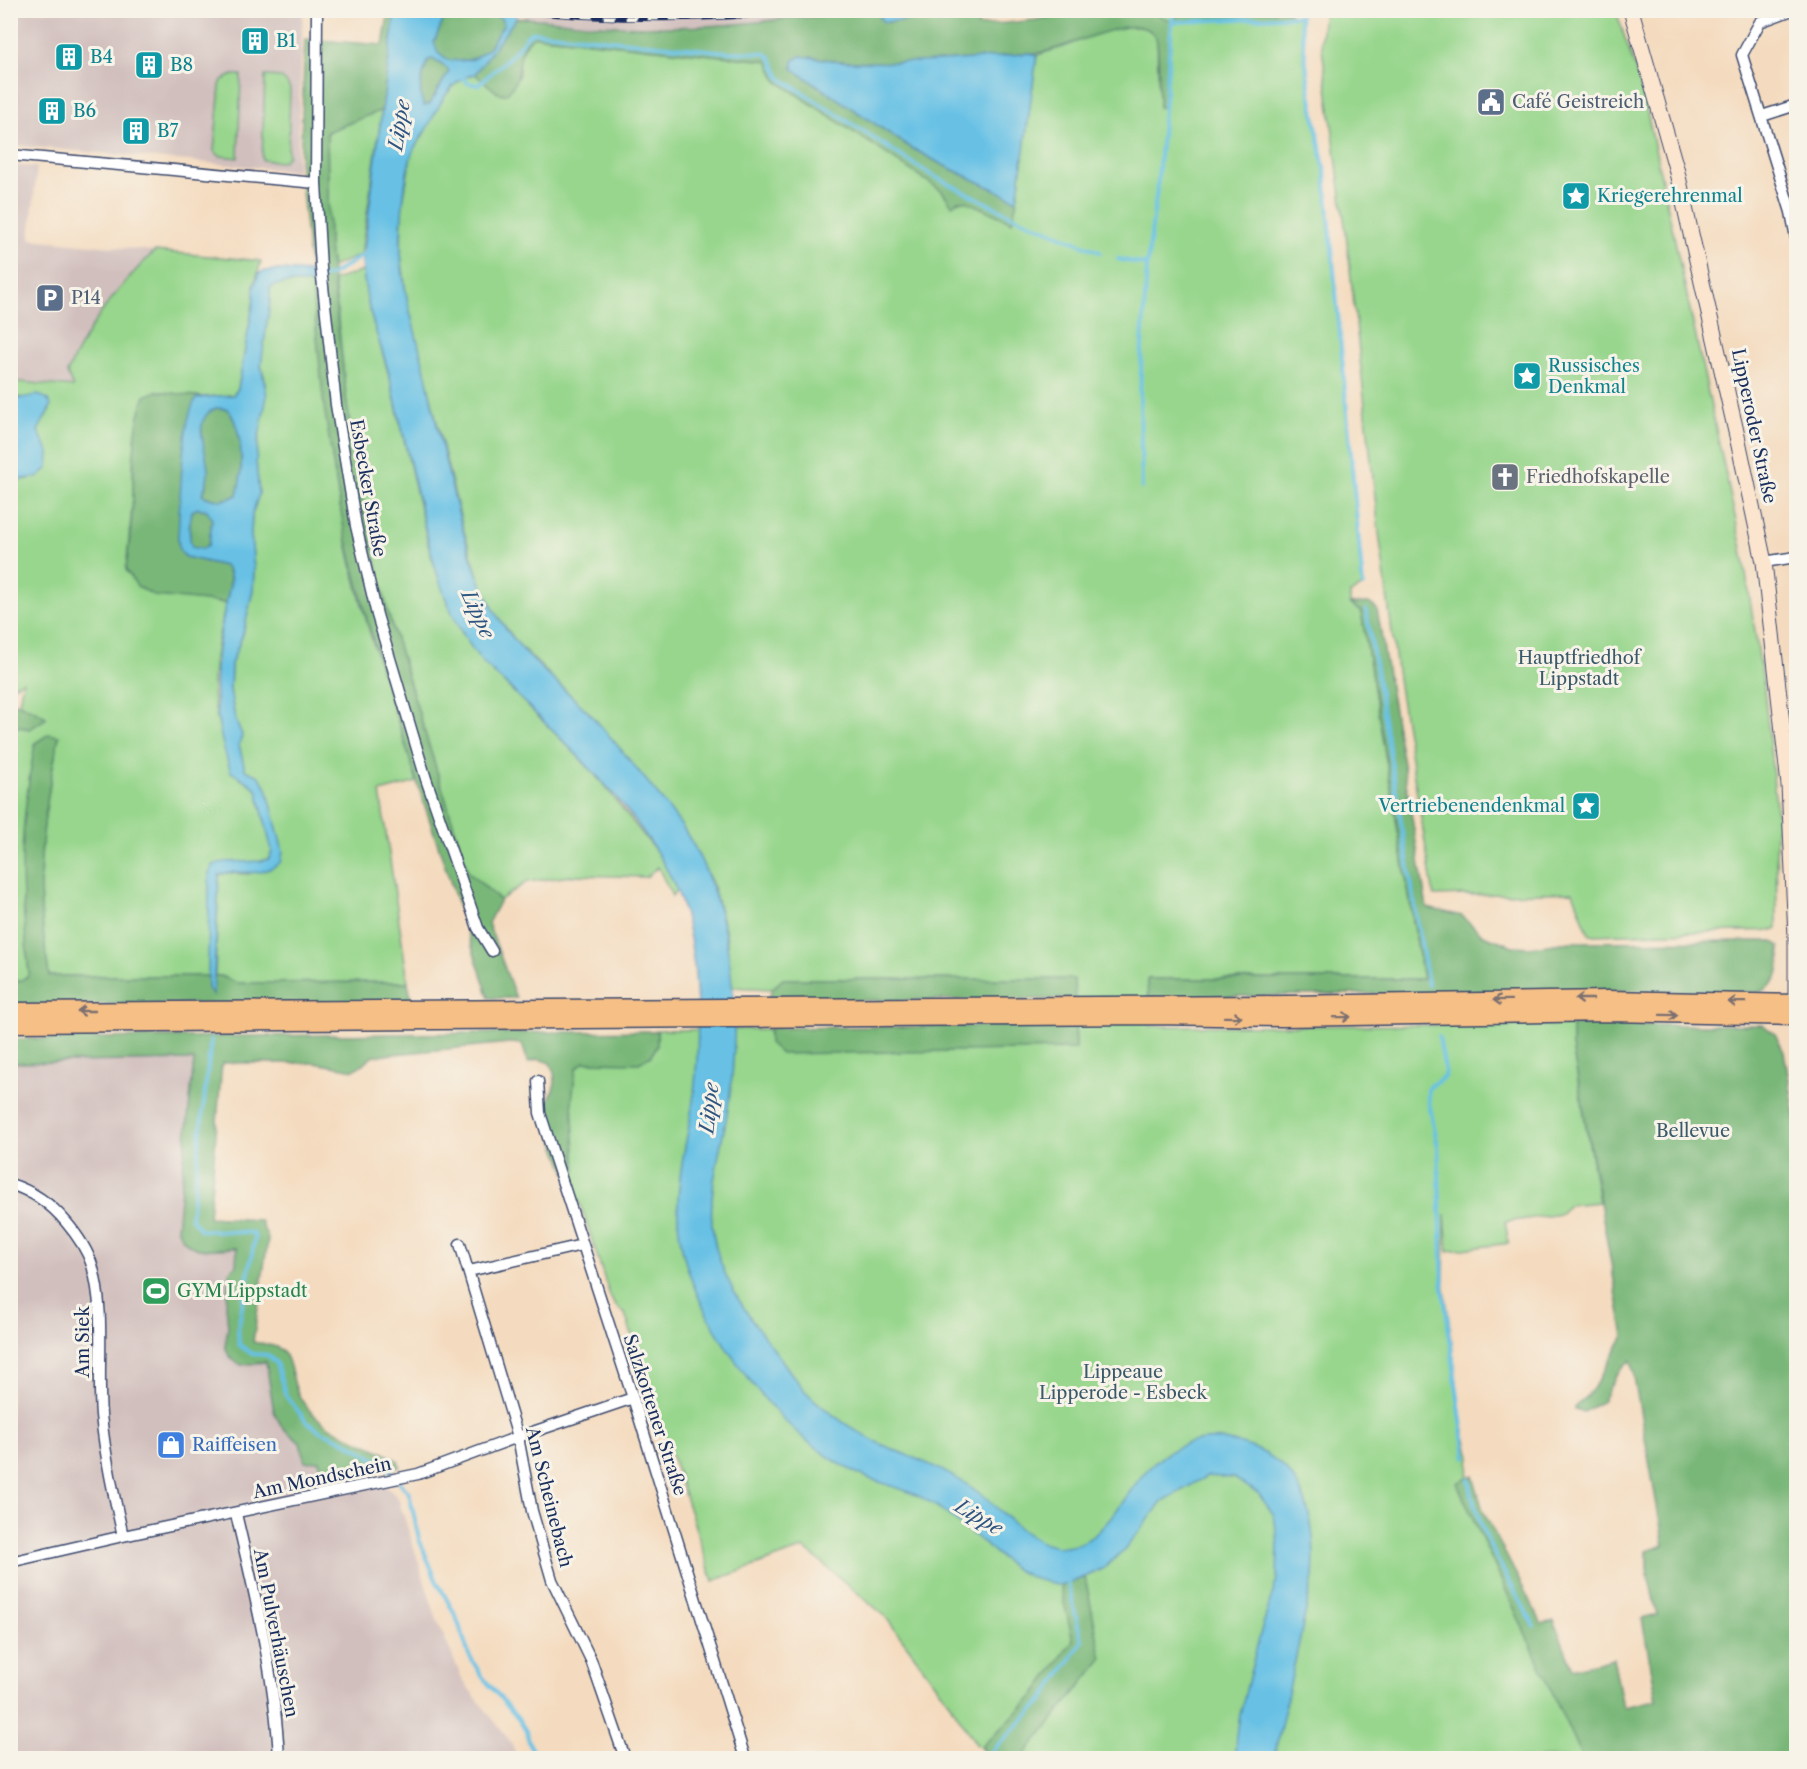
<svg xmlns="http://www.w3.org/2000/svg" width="1807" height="1769" viewBox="0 0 1807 1769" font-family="'Libre Caslon Text',serif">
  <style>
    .industrial { fill: #d1bfbd }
    .green { fill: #97d68c; stroke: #598275; stroke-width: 1.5 }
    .forest { fill: #79b778; stroke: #4a736b; stroke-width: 1.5 }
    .water { fill: #67c1e5; stroke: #4178a2; stroke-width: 1.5; fill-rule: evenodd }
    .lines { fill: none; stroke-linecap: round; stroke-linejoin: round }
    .stream { stroke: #67c1e5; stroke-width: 4 }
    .minor-casing { stroke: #3c496d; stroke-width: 13 }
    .secondary-casing { stroke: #3c496d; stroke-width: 17 }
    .trunk-casing { stroke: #3c496d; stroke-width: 19 }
    .minor { stroke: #fff; stroke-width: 10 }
    .secondary { stroke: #fbe5cf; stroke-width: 15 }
    .trunk { stroke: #f5bf86; stroke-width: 16 }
    .rail-casing { stroke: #1b2f5e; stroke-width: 6 }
    .rail { stroke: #f7f3e8; stroke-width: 4; stroke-dasharray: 11; stroke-linecap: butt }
    .oneway { stroke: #7d7070 }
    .labels { text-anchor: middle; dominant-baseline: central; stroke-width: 6; stroke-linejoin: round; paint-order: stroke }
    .culture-label { font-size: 18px; fill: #0d838f; stroke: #f7f3e8; text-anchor: start }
    .service-label { font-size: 18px; fill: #4e5e75; stroke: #f7f3e8; text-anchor: start }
    .street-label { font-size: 18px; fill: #1b2f5e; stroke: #f7f3e8 }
    .worship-label { font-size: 18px; fill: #5b616d; stroke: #f7f3e8; text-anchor: start }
    .park-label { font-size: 18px; fill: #3a596a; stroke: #f7f3e8 }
    .leisure-label { font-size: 18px; fill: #27864d; stroke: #f7f3e8; text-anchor: start }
    .shop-label { font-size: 18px; fill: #366cbe; stroke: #f7f3e8; text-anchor: start }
    .water-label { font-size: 20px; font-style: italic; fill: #2e5480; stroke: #f7f3e8 }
  </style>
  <rect width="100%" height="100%" fill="#f7f3e8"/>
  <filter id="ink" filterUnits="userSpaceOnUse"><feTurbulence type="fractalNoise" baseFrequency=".0167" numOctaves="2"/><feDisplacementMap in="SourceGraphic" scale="12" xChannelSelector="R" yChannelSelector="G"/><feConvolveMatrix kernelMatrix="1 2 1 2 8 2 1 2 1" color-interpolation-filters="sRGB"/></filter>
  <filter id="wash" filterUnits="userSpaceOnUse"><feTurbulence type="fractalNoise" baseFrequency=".008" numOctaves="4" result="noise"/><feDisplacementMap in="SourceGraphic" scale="24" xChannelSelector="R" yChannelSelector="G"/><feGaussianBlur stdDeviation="1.35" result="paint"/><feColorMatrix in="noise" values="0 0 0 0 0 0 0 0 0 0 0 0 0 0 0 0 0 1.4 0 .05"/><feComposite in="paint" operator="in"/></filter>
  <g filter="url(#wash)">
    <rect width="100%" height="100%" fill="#f4dbbf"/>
    <path class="industrial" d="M526 10 684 13 783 10 785 19 765 22 683 26 600 25 524 18Z
      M10 11H303L297 171 11 145Z
      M10 165 37 167 30 239 155 251 143 358 106 391 11 381Z
      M195 1060 177 1228 237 1248 236 1265 226 1304 228 1327 225 1346 241 1365 266 1361 274 1412 282 1427 300 1443 305 1462 319 1461 323 1480 372 1472 398 1498 437 1620 463 1681 512 1744 517 1758H11L10 1063Z"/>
    <path class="green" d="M1153 11H1184L1174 22 1300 16 1309 87 1325 173 1363 586 1350 594V604L1361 611 1423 979H1148L1149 1026 1572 1025V1046L1599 1202 1568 1205 1560 1214 1505 1222 1509 1243 1448 1251 1445 1214 1444 1281 1462 1422 1470 1457 1467 1483 1594 1758H991L976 1744 949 1702 885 1616 804 1548 713 1581 625 1314 614 1304 610 1296 584 1215 560 1153 572 1109 571 1061 657 1040V1031L659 1030 768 1029 770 1043 1076 1049 1074 980 783 979 772 989 731 987 726 933 712 883 686 833 654 790 595 719 518 644 496 614 479 579 463 528 407 300 401 253 402 208 412 150 420 141 442 99 462 77 475 74 498 93 506 94 519 75V59L525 46 530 38 535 36 769 61 777 81 942 191 952 204 958 201H966L1011 221 1017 200 1037 55 1069 45 1093 33 1136 24 1149 28 1157 39 1159 107 1164 108 1173 22 1155 14Z
      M1324 11H1616L1642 89 1742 549 1764 688 1778 825 1776 832 1777 930 1589 935 1573 892 1434 896 1399 686 1379 533 1347 242 1321 40Z
      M233 75H241L238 158 220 156 214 151 220 86 222 80Z
      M265 76C278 76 285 76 290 89L288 156 282 162 262 160Z
      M382 110 361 255 332 267 329 246 327 132Z
      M155 251 261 261 254 286V299L238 389 233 395 202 397 157 391 133 458V497L126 570 194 599 226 603C218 638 207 683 217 718 223 739 233 759 240 779L251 784 257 790 272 851 269 859 259 862 219 863 209 874V976H49C46 953 42 930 41 907 37 852 48 790 59 736L23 900 29 975 20 981 11 980V726L30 729 42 714C33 713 28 706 19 703L23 681 11 687V481L29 479 46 446 38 431 41 423 50 410 20 397 11 400 10 381 73 387 67 373C88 325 117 287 155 251Z
      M363 271 368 304 390 379 430 552 446 599 462 633 482 661 577 755 603 784 660 856 677 889 672 896 658 867 646 877 578 875 527 882 500 900 468 872 388 613 367 524 347 405 334 280Z
      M312 283C320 365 328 446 344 527 360 614 391 698 417 782L380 792 408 982 236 983 221 976H215L219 875 227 873 248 874 280 862 259 776 245 771 239 745 242 735 235 719 230 690 231 664 243 634 253 590 254 570 251 534 252 515 259 493 256 461 266 383 261 365 270 301V288C280 281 299 283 312 283Z"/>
    <path class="forest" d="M1085 10 1153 11 1155 14 1173 21 1184 10 1228 11 1229 14 1241 11H1288L1293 17 1173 22 1165 108 1159 107C1158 86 1160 62 1157 42 1148 0 1056 58 1030 53 971 60 910 67 850 62 833 61 817 58 800 56L793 61V69L910 147 943 165 1017 200 1012 222 966 201H958L952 205 942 191 777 81 768 61 535 36C511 49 527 77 506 94L498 93 475 74 516 18C544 18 571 23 599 25 666 29 736 27 802 16L804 18 844 11H892L882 13 880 18 885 22 967 16 974 11H979L978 26 1035 20Z
      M389 11H395L382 110 327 132 329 246 347 405 367 524 388 613 468 872 500 900 488 923 516 998H489L417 782 367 620 344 529 324 407 300 170 305 39 383 45Z
      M447 11H480L501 18 504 24 488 49 473 59 461 61 447 60 438 53 434 42Z
      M433 59 447 68 449 72 429 104 423 106C418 90 422 76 428 60Z
      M157 391 202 397 197 398 178 537 179 550 186 557 225 566C234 577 229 591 226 603L155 596 137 586 126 570C129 546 132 521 133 496 134 459 132 432 145 396Z
      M216 408 228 409C243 430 244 471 237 495 224 502 215 501 202 495L207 484 201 423 207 412Z
      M198 508 207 510 212 520 209 544 203 549 192 547C188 534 189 524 192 511Z
      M1369 603 1377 609 1427 908 1462 916 1483 935 1513 946 1532 947 1570 942 1773 941 1780 947C1780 969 1782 981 1760 992L1559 990 1148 998 1147 979H1423L1361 611 1350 604Z
      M11 702C22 704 39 712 47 718L30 729 11 725Z
      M49 734 59 736C48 789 37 852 41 907 42 930 46 953 49 976H221L237 983 408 982 411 999 407 1002 11 1005 10 980 20 981 29 975C25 929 20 882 23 835 25 804 30 773 35 743Z
      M783 979H1074L1075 999 768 1001 772 989Z
      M1075 1025 1076 1049 781 1054 769 1043V1028Z
      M1572 1025H1763L1775 1034 1784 1052 1796 1121V1758H1582L1457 1483 1473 1475 1483 1511 1542 1624 1554 1621 1573 1669 1613 1658 1623 1707 1657 1700 1642 1619 1657 1615 1647 1569V1551L1664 1545 1631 1360 1616 1375 1602 1402 1584 1412 1574 1409 1593 1389 1624 1336 1572 1046Z
      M657 1031V1046L651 1056 639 1063 584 1062 576 1069 572 1100 576 1171 571 1175 566 1173C560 1156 548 1131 547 1113 546 1091 563 1090 550 1063L539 1059 528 1062 522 1044 510 1043 374 1056 354 1070 315 1063H222L209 1217 260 1220 268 1239 253 1342C261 1344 274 1344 280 1349 290 1354 292 1380 297 1391 300 1399 307 1408 313 1414 337 1437 371 1443 398 1461L400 1467 323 1480 319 1461 305 1462 300 1443 282 1427 274 1412 266 1362 241 1365 229 1356 225 1346 228 1327 226 1305 229 1272 236 1265 237 1248C212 1248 188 1258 177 1228L194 1060 10 1063 11 1039Z
      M1085 1577 1102 1659 1022 1758H984L982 1746 1033 1697 1073 1640 1060 1586Z"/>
    <path class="water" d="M892 10H974V11L967 16 884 22 880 18 882 13Z
      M395 11H447L434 42 438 53 447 60 461 61 473 59 488 49 504 24 501 18 480 11H518L516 18 475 74C452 79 442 100 432 119 427 129 420 138 415 147 404 166 400 230 401 254 403 294 416 332 425 371 435 417 445 462 457 508 466 543 476 578 494 610 516 651 557 681 589 713 604 729 618 746 632 763 650 785 669 807 685 831 735 909 742 1025 727 1115 720 1153 707 1195 713 1233 720 1280 751 1320 779 1356 787 1368 796 1380 805 1391 825 1411 859 1435 885 1446 920 1461 951 1471 982 1495 1004 1513 1031 1547 1062 1547 1103 1547 1123 1495 1147 1470 1160 1457 1175 1446 1193 1442 1214 1436 1236 1441 1256 1449 1308 1471 1317 1527 1313 1578L1274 1758H1234L1240 1714 1259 1638 1277 1579 1278 1543 1274 1515 1258 1493 1234 1478 1207 1476 1163 1501 1126 1548 1104 1568 1085 1577 1060 1586 1030 1577 1015 1569C986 1547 959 1520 928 1501 910 1490 890 1486 870 1479 840 1467 809 1445 786 1422 736 1371 681 1290 678 1218 676 1176 689 1135 694 1093 701 1035 699 938 674 884 640 810 571 750 515 693 504 681 491 672 481 660 444 615 431 556 419 501 410 462 401 424 392 386 386 358 374 331 368 303 365 290 364 277 362 264ZM433 59 447 68 449 72 430 104 424 106C417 90 422 76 428 60Z
      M1030 53 1037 55 1017 200 943 165 910 147 793 69V61L800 56C818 58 837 62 855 62 914 64 972 60 1030 53Z
      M279 270 309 272 312 283C299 283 280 281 270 288V301L261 365 267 396 258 441 256 461 259 494 252 515 251 534 254 570 253 590 243 634 231 664 230 690 235 719 242 735 239 745 245 770 259 776 267 788 283 852 281 862C257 881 241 867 219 875L213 995 208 988 209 874 213 865C230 858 251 865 269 859L272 851 257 790 251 784 231 772C206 699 215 653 231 580L229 571 225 566 186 557 179 550 178 537C180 509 181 415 197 398L233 395 238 389 254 299V286L259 273 264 271ZM216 408 228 409C243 430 244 472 237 495 224 502 214 501 202 495 205 487 208 481 208 472 208 449 189 420 216 408ZM198 508 207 510 212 520 209 544 203 549 192 547C188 534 189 524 192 511Z
      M37 395C44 397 49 398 51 406L38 431 49 453 48 468 37 477 11 481V400Z"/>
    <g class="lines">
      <path class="stream" d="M1173 22 1300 16 1309 87 1325 173 1363 586
        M462 77 468 83 478 85 513 54 527 36 533 32 726 52 764 53 771 58 780 78 931 175 1013 216 1100 252
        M1118 259 1147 265
        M312 279 332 275 365 254
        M1142 488 1140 398 1142 344 1147 265 1157 189 1173 10
        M1366 610 1428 985
        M1439 1037 1445 1070 1444 1077 1428 1088V1098L1438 1147 1443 1288 1466 1457
        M211 1039 191 1218 201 1230 253 1233 255 1238 238 1328 239 1345 253 1354 268 1355 276 1363 286 1396 307 1422 320 1431 346 1442 385 1465 409 1493 419 1539 437 1582 456 1616 469 1655 481 1675 519 1720 526 1731 534 1758
        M1469 1479C1476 1532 1509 1579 1534 1626
        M991 1758 990 1753 1043 1700 1082 1642 1067 1579"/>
    </g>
  </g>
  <g filter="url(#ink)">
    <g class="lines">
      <g class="minor-casing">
        <path id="minor" d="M317 10 316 183 321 268 336 405 356 526 377 615 426 779 478 928 492 951
          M1792 10 1760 22 1742 55 1791 212 1796 238
          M1762 116 1796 105
          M10 155 316 183
          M1764 562 1796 557
          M538 1081 540 1113 633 1398 745 1758
          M10 1184C32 1191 52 1205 66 1222 77 1235 87 1249 92 1265 106 1313 97 1365 101 1415 105 1456 114 1496 123 1536
          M460 1244 518 1437 532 1511 552 1580 591 1660 625 1758
          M469 1271 582 1245
          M236 1514C255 1594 275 1676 279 1758
          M10 1562 123 1536 418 1474 518 1437 633 1398"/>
      </g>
      <g class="secondary-casing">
        <path id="secondary" d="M1631 10 1676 168 1737 436 1764 562 1789 785 1796 937V1005"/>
      </g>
      <g class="trunk-casing">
        <path id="trunk" d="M10 1011 1286 1004 1608 999 1796 1003
          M10 1024 1154 1016 1283 1018 1610 1013 1796 1017"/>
      </g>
      <use href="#minor" class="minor"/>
      <use href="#secondary" class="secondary"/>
      <use href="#trunk" class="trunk"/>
      <g class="rail-casing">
        <path id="rail" d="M516 10C583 18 650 20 717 17 742 16 766 15 790 10"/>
      </g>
      <use href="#rail" class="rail"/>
    </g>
    <defs><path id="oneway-shaft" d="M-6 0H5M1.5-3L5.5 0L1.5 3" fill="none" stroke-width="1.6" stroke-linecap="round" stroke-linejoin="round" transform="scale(1.5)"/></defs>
    <g class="oneway">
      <use href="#oneway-shaft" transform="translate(1584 999) rotate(180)"/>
      <use href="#oneway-shaft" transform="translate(1502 1000) rotate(179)"/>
      <use href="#oneway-shaft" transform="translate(1737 1002) rotate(-179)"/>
      <use href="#oneway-shaft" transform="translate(86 1011) rotate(180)"/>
      <use href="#oneway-shaft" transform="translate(1669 1015) rotate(1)"/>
      <use href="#oneway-shaft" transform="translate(1233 1017) rotate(1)"/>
      <use href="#oneway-shaft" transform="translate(1342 1017) rotate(-1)"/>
    </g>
  </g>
  <defs>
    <g id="building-square" transform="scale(1.5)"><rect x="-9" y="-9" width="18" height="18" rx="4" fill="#0f9aa8" stroke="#f7f3e8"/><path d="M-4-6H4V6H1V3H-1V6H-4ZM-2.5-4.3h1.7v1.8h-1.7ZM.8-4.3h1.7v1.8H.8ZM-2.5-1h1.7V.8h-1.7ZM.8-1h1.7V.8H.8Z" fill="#fff"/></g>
    <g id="civic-square" transform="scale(1.5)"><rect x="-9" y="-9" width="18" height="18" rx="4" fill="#5c6f8a" stroke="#f7f3e8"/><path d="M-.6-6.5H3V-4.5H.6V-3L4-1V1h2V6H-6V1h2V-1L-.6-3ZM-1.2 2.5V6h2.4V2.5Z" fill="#fff"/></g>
    <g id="sight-square" transform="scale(1.5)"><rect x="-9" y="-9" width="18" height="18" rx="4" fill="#0f9aa8" stroke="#f7f3e8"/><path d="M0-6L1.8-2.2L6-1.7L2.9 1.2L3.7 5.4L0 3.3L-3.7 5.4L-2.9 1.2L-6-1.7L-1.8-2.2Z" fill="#fff"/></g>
    <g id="parking-square" transform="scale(1.5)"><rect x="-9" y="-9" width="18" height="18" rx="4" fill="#5c6f8a" stroke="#f7f3e8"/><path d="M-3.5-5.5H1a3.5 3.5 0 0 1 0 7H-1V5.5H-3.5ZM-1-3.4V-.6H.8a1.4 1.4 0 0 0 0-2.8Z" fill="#fff"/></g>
    <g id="church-square" transform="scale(1.5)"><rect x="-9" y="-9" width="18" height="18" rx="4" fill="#6b7280" stroke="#f7f3e8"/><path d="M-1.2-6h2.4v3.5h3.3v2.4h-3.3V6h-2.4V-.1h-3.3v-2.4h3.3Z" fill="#fff"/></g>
    <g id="stadium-square" transform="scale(1.5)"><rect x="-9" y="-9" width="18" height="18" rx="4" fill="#2e9e5b" stroke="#f7f3e8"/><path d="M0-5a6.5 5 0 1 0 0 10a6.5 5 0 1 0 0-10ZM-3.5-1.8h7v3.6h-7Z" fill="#fff"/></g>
    <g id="shop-square" transform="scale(1.5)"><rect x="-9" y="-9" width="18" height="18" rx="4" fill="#3f7fe0" stroke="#f7f3e8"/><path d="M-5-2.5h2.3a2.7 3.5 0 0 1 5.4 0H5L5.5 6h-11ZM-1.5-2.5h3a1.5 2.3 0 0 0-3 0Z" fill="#fff"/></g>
  </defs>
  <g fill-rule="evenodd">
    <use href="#building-square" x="255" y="41"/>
    <use href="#building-square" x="69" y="57"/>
    <use href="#building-square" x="149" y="65"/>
    <use href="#civic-square" x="1491" y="102"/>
    <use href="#building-square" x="52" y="111"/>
    <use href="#building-square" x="136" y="131"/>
    <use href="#sight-square" x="1576" y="196"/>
    <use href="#parking-square" x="50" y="298"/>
    <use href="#sight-square" x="1527" y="376"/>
    <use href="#church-square" x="1505" y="477"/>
    <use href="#sight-square" x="1586" y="806"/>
    <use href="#stadium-square" x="156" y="1291"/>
    <use href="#shop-square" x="171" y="1445"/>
  </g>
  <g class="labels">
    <g class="culture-label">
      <text x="276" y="41">B1</text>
      <text x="90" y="57">B4</text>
      <text x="170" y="65">B8</text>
      <text x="73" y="111">B6</text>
      <text x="157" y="131">B7</text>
      <text x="1597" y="196">Kriegerehrenmal</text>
      <text x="1548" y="366">Russisches<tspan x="1548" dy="21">Denkmal</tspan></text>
      <text x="1565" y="806" text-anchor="end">Vertriebenendenkmal</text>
    </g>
    <g class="service-label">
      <text x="1512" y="102">Café Geistreich</text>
      <text x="71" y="298">P14</text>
    </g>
    <g class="street-label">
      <text transform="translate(1754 426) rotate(78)">Lipperoder Straße</text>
      <text transform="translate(368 488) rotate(80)">Esbecker Straße</text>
      <text transform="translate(83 1342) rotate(-90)">Am Siek</text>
      <text transform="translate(655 1415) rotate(72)">Salzkottener Straße</text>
      <text transform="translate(322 1478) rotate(-12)">Am Mondschein</text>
      <text transform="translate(549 1497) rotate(76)">Am Scheinebach</text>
      <text transform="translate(276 1633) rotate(79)">Am Pulverhäuschen</text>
    </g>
    <g class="worship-label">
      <text x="1526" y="477">Friedhofskapelle</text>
    </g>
    <g class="park-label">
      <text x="1579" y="658">Hauptfriedhof<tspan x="1579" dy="21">Lippstadt</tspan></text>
      <text x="1693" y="1131">Bellevue</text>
      <text x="1123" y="1372">Lippeaue<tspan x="1123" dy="21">Lipperode - Esbeck</tspan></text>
    </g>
    <g class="leisure-label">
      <text x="177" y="1291">GYM Lippstadt</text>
    </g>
    <g class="shop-label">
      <text x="192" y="1445">Raiffeisen</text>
    </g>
    <g class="water-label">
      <text transform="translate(399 125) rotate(-81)">Lippe</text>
      <text transform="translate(478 614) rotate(65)">Lippe</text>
      <text transform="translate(709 1108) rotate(-84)">Lippe</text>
      <text transform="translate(979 1517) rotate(31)">Lippe</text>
    </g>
  </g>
  <rect width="1807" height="1769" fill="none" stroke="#f7f3e8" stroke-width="36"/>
</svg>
